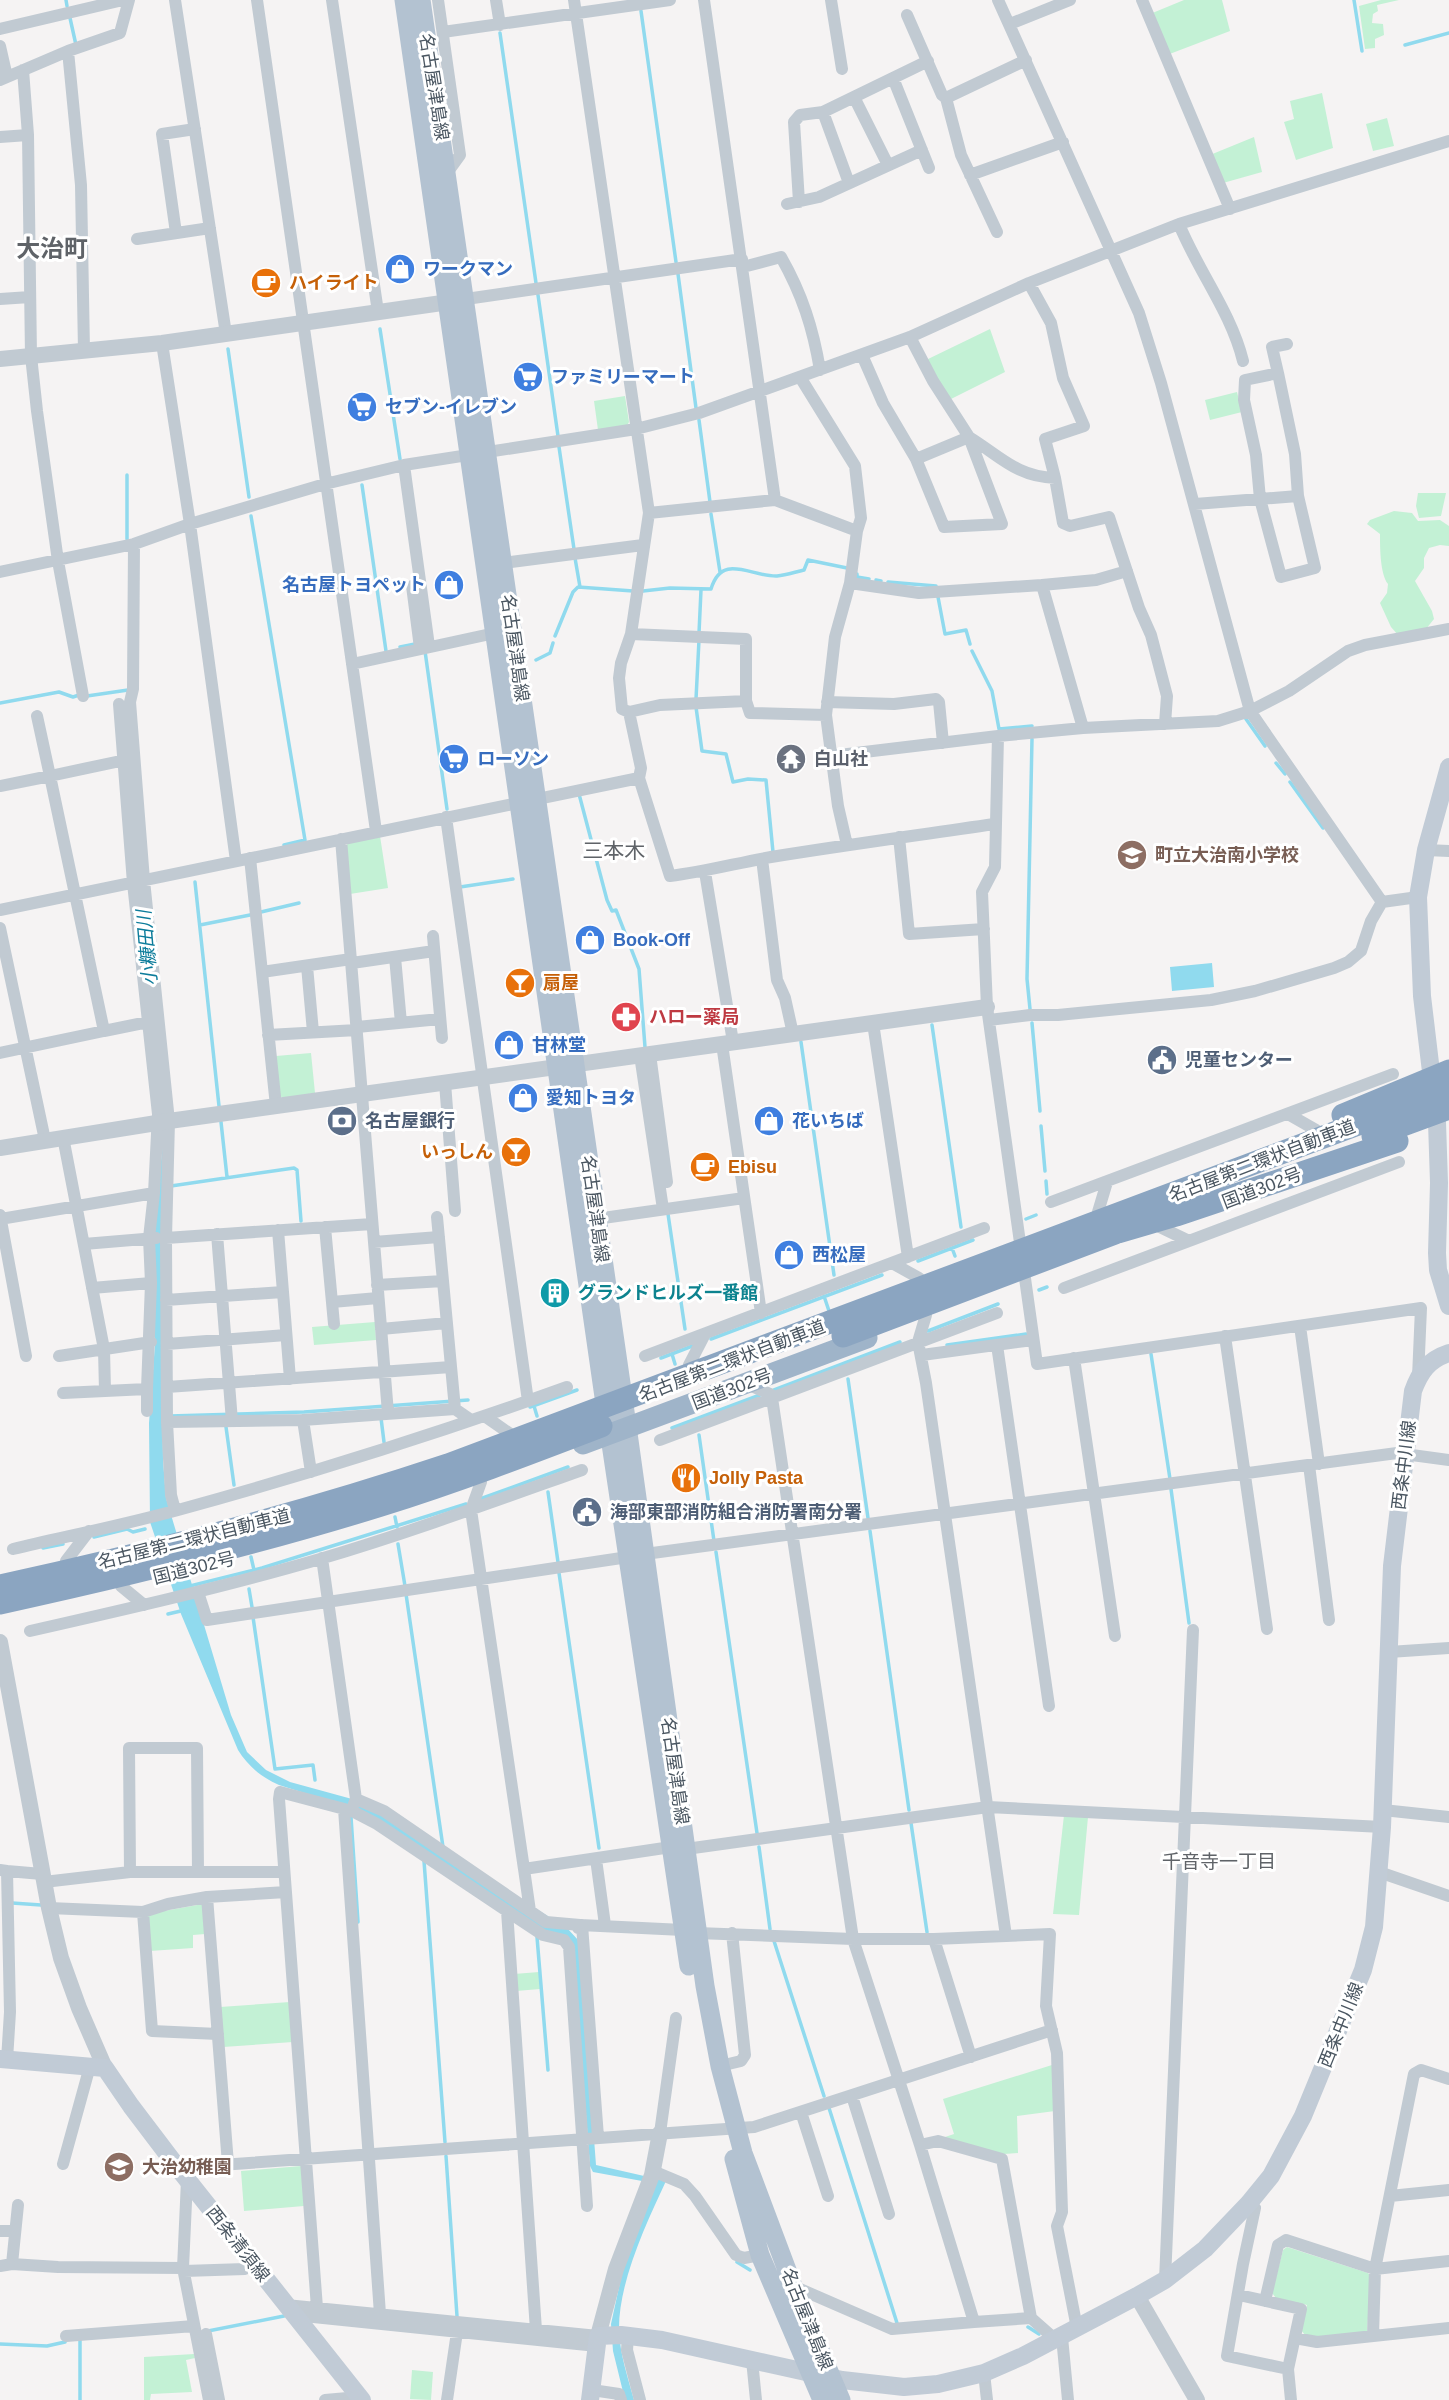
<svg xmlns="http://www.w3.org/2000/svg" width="1449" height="2400" viewBox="0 0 1449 2400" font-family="Helvetica,'Noto Sans JP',sans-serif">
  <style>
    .green { fill: #c3f1d5 }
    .water { fill: #90daee }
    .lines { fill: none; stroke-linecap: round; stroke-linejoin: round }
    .stream { stroke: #90daee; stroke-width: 3.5 }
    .minor { stroke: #c1cad2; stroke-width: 12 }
    .tertiary { stroke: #c1cad2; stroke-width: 16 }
    .secondary { stroke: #c1cbd6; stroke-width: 18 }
    .primary { stroke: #b3c2d1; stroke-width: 19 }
    .trunk { stroke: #9fb4c9; stroke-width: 21 }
    .motorway { stroke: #8ba5c1; stroke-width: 23 }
    .labels { text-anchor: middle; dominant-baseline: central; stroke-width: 6; stroke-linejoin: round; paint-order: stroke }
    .street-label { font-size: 18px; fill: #4a5661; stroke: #fff }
    .shop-label { font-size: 18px; font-weight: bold; fill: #366cbe; stroke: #fff; text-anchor: start }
    .food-label { font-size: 18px; font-weight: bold; fill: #c56008; stroke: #fff; text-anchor: start }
    .worship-label { font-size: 18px; font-weight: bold; fill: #5b616d; stroke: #fff; text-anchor: start }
    .education-label { font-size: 18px; font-weight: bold; fill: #785e54; stroke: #fff; text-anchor: start }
    .health-label { font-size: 18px; font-weight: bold; fill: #be3a42; stroke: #fff; text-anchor: start }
    .service-label { font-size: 18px; font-weight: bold; fill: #4e5e75; stroke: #fff; text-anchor: start }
    .culture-label { font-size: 18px; font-weight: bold; fill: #0d838f; stroke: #fff; text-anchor: start }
    .water-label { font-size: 19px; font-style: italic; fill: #0c7c9b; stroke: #fff }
    .neighbourhood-label { font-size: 19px; fill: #5f6368; stroke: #fff }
    .quarter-label { font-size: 21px; fill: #5f6368; stroke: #fff }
    .district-label { font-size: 24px; font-weight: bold; fill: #5f6368; stroke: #fff }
  </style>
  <rect width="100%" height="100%" fill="#f5f3f3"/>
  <path class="green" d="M1184 0H1222L1230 31 1167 55 1150 14Z
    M1381 0H1399L1377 5 1378 11 1373 14 1372 23 1383 24 1384 35 1375 39V48L1365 49 1359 6Z
    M1322 93 1333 148 1296 160 1284 122 1294 119 1290 101Z
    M1387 118 1394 146 1373 151 1366 124Z
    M1254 137 1262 172 1223 183 1210 155Z
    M990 329 1005 372 949 400 926 360Z
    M1237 392 1242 412 1210 420 1205 400Z
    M625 396 629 422 627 426 598 430 594 401Z
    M1418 493H1446L1441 516 1419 518 1416 506Z
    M1394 511 1412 513 1418 521 1440 520 1449 526V546L1440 545 1429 548 1424 558V568L1415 581 1432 611 1434 619 1426 629 1398 635 1391 627 1380 603 1387 593 1388 584C1380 574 1380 547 1380 534L1367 524 1370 520Z
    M380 836 388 888 350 894 346 846 349 842Z
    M311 1053 315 1093 283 1098 280 1096 276 1056Z
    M375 1322 376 1340 314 1345 312 1327Z
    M1064 1815 1088 1817 1079 1915 1053 1914Z
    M203 1904 205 1934 193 1935V1948L150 1951 147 1914Z
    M539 1972 540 1989 516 1991 514 1974Z
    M290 2002 293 2042 223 2047 220 2007Z
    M1052 2065 1055 2111 1017 2116 1018 2153 1004 2154 942 2138 954 2134 943 2099Z
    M301 2166 304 2206 244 2211 241 2171Z
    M1287 2247 1368 2273 1371 2277 1367 2332 1318 2338 1305 2335 1301 2330 1307 2305 1276 2298 1272 2293 1283 2250Z
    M194 2354 195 2358 186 2360 192 2392 151 2394 150 2400H144V2357Z
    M412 2370 433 2372 431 2400 410 2399Z"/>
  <path class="water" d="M1212 963 1214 987 1172 991 1170 967Z
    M165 1125 162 1346 163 1460 166 1498 231 1715 247 1752 266 1770 290 1782 352 1799 384 1814 567 1928 579 1941 596 2165 666 2181C646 2224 618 2283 619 2331 620 2354 628 2378 634 2400H625L613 2351 611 2324 642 2181 593 2172 590 2166 573 1947 545 1932 358 1810 279 1785C261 1777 248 1766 238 1750L181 1614 150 1522 149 1423 155 1344 153 1234Z"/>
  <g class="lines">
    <path class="stream" d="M66 0 67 6
      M1354 0 1362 51
      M641 11 676 262
      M70 18 76 45
      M500 33 536 283
      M1405 45 1449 33
      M678 274 696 408
      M538 295 558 436
      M380 329 400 459
      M228 349 249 497
      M699 420 710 502
      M559 447 574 549
      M362 485 386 651
      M711 514 720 572
      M251 516 305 840 284 845
      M127 539V475
      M575 558 580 587
      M857 574V577L869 579
      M876 580 881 581
      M888 582 936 586
      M643 591 670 588 711 589C722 552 751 577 777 576 786 575 795 572 804 570L808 560 847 568
      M938 597 945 634 966 630 970 644
      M699 633 701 590
      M555 636 573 592 578 587 633 591
      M400 647 415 644
      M425 651 447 809
      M972 651 992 691 999 729 1032 726
      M536 660 550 653 553 643
      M87 696 128 690
      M696 699 699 640
      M0 703 59 692 73 697 79 695
      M696 707 702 751 726 754 733 782 748 779 766 780 773 852
      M1246 719 1265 746
      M1276 763 1285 774
      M1290 782 1323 828
      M579 794 607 900 612 911 616 910 639 969 645 1047
      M195 882 219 1106
      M460 887 513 879
      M261 912 299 903
      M200 925 250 915
      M1030 1009 1027 979 1032 739
      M1032 1023 1040 1111
      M932 1025 961 1227
      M801 1042 834 1275
      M221 1122 227 1177
      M1041 1126 1045 1171
      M1046 1181 1047 1194
      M171 1186 294 1168 297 1170 301 1221
      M668 1214 685 1329
      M1026 1219 1036 1215
      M952 1248 955 1256
      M918 1261 973 1240
      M1039 1290 1047 1287
      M824 1296 829 1311
      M928 1331 998 1304
      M711 1339 882 1275
      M947 1345 1026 1334
      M672 1354 675 1364
      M1151 1354 1170 1479
      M661 1358 695 1345
      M848 1379 868 1518
      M774 1390 900 1342
      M534 1406 537 1416
      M530 1407 577 1390
      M170 1416 304 1412 468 1400
      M381 1418 384 1442
      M226 1427 234 1485
      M672 1428 760 1395
      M699 1435 714 1541
      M1171 1489 1189 1623
      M548 1492 558 1562
      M480 1499 568 1467
      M395 1517 397 1527
      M870 1531 909 1810
      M94 1537 127 1529 133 1532 145 1529
      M398 1544 405 1586
      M43 1548 63 1544
      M716 1552 757 1833
      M251 1557 254 1570
      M559 1573 599 1848
      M186 1587 262 1568 466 1504
      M249 1589 252 1607
      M406 1594 443 1847
      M168 1614 185 1610
      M253 1617 275 1769 313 1765 315 1780
      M351 1817 358 1922
      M911 1823 927 1932
      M759 1847 770 1929
      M424 1861 445 2142
      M12 1903 41 1905
      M537 1937 548 2070
      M774 1941 824 2096
      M829 2108 897 2323
      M446 2156 457 2316
      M737 2262 750 2270
      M1028 2327 1039 2334
      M208 2331 284 2316
      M0 2344 47 2346 65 2342
      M80 2400V2340"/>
    <path class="minor" d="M175 0 226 334
      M257 0 376 831
      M332 0 378 312
      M438 0 460 155 447 173
      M496 0 500 25
      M574 0 649 513 631 634 621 663 619 678 622 709 629 712 641 768 639 778 670 876C704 872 737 863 771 857 845 845 920 835 994 824
      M704 0 775 500
      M831 0 842 69
      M998 0 1139 313 1161 383 1250 711 1382 902
      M1142 0 1230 209
      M907 15 942 95 946 98
      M1010 24 1070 0
      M0 29 123 0
      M443 32 670 0
      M0 46 7 77
      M68 51 81 185 84 351
      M23 70 28 135 31 356 37 411 58 561 83 696
      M893 78 929 168
      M0 80 68 51 120 33 129 0
      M854 97 888 165
      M823 112 849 183
      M0 137 28 135
      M970 175 1063 142
      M799 202 794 122 800 115 823 112 928 61
      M787 204 819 197 922 150
      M1179 224C1198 271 1231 312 1243 361
      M997 232 961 155 946 98 1026 60
      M176 233 162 134 195 129
      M137 239 210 228
      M743 267 781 257C802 294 813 328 820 370
      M1029 283 1051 323 1063 378 1084 426 1045 439 1055 478 1063 523 1070 526 1109 517 1139 608 1151 635 1167 696 1165 724
      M0 299 30 297
      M466 299 742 259
      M162 343 190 524 236 861
      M862 355 883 403 916 459 944 527 1002 524 969 437 933 381 910 337
      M1278 373 1295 454 1298 496 1315 568 1281 577 1260 499 1256 455 1244 400 1245 380Z
      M1278 373 1272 347 1287 344
      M800 377 855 466 861 518 857 531
      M916 459 969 437C1000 456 1017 477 1055 478
      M404 465 429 646
      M1195 504 1298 496
      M649 513 775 500 857 531 850 583 835 637 826 715 838 806 847 845
      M134 544 133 689 130 702 144 880 169 1121 166 1238 167 1422 171 1495 175 1510
      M503 563 643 545
      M0 572 134 544 190 524 325 484 404 465 636 429 699 413 910 337 1029 283 1179 224 1449 141
      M850 583 919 593 1042 585 1083 728
      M1042 585 1096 580 1127 571
      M412 586 420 648
      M631 634 746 639V701L750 713 826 715
      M352 664 495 633
      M827 702 894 704 936 699 939 702 943 743
      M629 712 660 705 746 701
      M37 716 50 776 130 759
      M998 736 995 867 982 892 987 1007 1037 1364 1421 1308 1418 1377
      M831 756 998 736 1083 728 1218 721 1250 711 1289 691 1348 651 1365 645 1449 629
      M0 786 50 776 104 1031 0 1053
      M446 817 528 1401
      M899 837 909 934 984 929
      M341 839 388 1413
      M1426 850 1449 851
      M250 858 276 1106
      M762 859 777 980 785 998 793 1034
      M705 872 733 1042
      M1382 902 1418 897
      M0 910 639 778
      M0 928 45 1140
      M433 936 442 1038
      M395 957 401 1023
      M352 963 434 951
      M307 966 313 1032
      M262 972 351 959
      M989 1020 1030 1015H1058L1211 1000 1255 991 1334 968 1348 962 1361 951 1371 921 1382 902
      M873 1023 908 1257
      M357 1027 440 1019
      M104 1031 148 1022
      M268 1035 357 1030
      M722 1044 761 1313
      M650 1054 667 1182
      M640 1055 663 1209
      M445 1083 455 1211
      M1288 1114 1316 1130
      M1051 1202 1393 1074
      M1098 1212 1107 1182
      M0 1215 26 1356
      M437 1217 455 1409
      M0 1219 154 1193
      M596 1219 744 1198
      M325 1227 334 1324
      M1160 1227 1189 1241
      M278 1230 290 1379
      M217 1234 232 1421
      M166 1238 372 1224
      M374 1242 439 1237
      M84 1244 156 1238
      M892 1263 919 1278
      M377 1285 443 1281
      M92 1288 151 1283
      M1064 1288 1399 1162
      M166 1300 283 1292
      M332 1302 378 1298
      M1300 1326 1319 1464
      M381 1329 447 1323
      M1225 1336 1267 1629
      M167 1344 286 1335
      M997 1345 1049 1706
      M922 1355 1033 1340
      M59 1356 151 1342
      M645 1356 984 1228
      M1074 1358 1115 1636
      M689 1365 705 1334
      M747 1384 770 1394 772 1398 853 1939 920 2145 974 2322 1031 2318
      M167 1387 451 1367
      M147 1389V1411
      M105 1391 147 1389 151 1283 149 1238 154 1193 158 1114 133 883 119 704
      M63 1393 105 1391 104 1349 63 1137
      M486 1417 509 1433
      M303 1420 311 1472
      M167 1422 303 1420 455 1409 471 1420
      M660 1440 997 1313
      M1309 1465 1329 1620
      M481 1482 471 1510 524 1869 671 1847 686 1849 988 1807 1382 1827
      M13 1549C68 1536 123 1525 178 1510 309 1474 439 1433 567 1387
      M645 1554 1397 1453 1449 1460
      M322 1558 356 1799 354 1804
      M66 1561 89 1531
      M121 1586 144 1605
      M198 1592 207 1620 628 1557
      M30 1631C127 1609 224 1587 320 1559 408 1533 495 1501 582 1470
      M1389 1652 1449 1648
      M356 1799 384 1811 546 1922 580 1925
      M344 1809 380 2314
      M1383 1810 1449 1817
      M596 1859 605 1925
      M524 1869 530 1911
      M0 1870 7 1871 10 2012 7 2060
      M7 1871 42 1874
      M130 1872 129 1748H197L198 1872
      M1379 1872 1449 1896
      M44 1882 130 1872H284
      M207 1897 228 2164
      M49 1908 143 1912 168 1904 207 1897 286 1892
      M507 1911 543 1935 564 1940 569 1947 587 2206
      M143 1912 152 2031 218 2034
      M582 1925 598 2137
      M578 1928 580 1925 683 1930
      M697 1933 853 1939H934L1006 1936 926 1383 918 1342 926 1315
      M1006 1936 1050 1934 1046 2006 1057 2053 1062 2212 1057 2226 1077 2328
      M934 1939 971 2057
      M720 2066 741 2061 745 2055 732 1933
      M852 2096 889 2214
      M801 2112 828 2196
      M660 2133 676 2018
      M920 2145 938 2141 1002 2159 1031 2318 1056 2340
      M63 2164 90 2066
      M178 2168 754 2127 1052 2030
      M653 2171 684 2184 695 2196 736 2255 744 2258 760 2255
      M187 2180 183 2268 209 2400
      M1390 2196 1449 2190
      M1249 2203 1255 2208 1243 2264 1227 2356 1288 2369
      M0 2231H15
      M12 2264 18 2205
      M0 2266 12 2264 58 2267 183 2268
      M184 2271 245 2269 253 2263
      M1165 2280 1193 1630
      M793 2286 892 2329 974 2322
      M1239 2295 1301 2309 1288 2369 1291 2400
      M1265 2301 1278 2245 1286 2240 1375 2269 1449 2261
      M286 2305 598 2336
      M317 2308 279 1799 280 1792 352 1811 377 1824 507 1911 536 2330
      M294 2315 597 2346
      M206 2334 219 2400
      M66 2336 194 2326
      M628 2336 627 2350 640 2400
      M1373 2336 1375 2269 1414 2074 1421 2070 1449 2079
      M1062 2337 1068 2400
      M1295 2338 1317 2342 1449 2328
      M752 2360 756 2400
      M984 2373 987 2400
      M592 2390 619 2394 621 2400
      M325 2400 359 2397
      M447 2400 457 2332"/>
    <path class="tertiary" d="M0 359 162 343 456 301
      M0 1148 169 1121 987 1007
      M0 1642 49 1908 61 1958 79 2008 105 2068
      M1137 2296 1197 2400
      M598 2336 616 2269 652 2175 660 2133"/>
    <path class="secondary" d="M1449 767 1426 850 1418 897 1422 996 1437 1122 1439 1183 1437 1253 1438 1270 1449 1306
      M0 2059 105 2068 131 2106 178 2168 362 2400
      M590 2400 598 2336 621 2335 662 2340 842 2380 904 2387 938 2384 984 2373 1023 2356 1137 2296 1165 2280 1205 2249 1249 2203 1271 2176 1303 2116 1363 1970 1374 1927 1382 1827 1392 1566 1413 1391C1420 1372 1428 1360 1449 1353"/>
    <path class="primary" d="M404 0 604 1397 689 1966
      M421 0 622 1390 705 1986 720 2066 743 2153 793 2286 841 2400
      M734 2159 760 2255 822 2400"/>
    <path class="trunk" d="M583 1444 867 1338"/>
    <path class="motorway" d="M1343 1115 1449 1071
      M1373 1136 1449 1108
      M1118 1232 1176 1215 1397 1141
      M843 1336 1115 1233
      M0 1586C152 1553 301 1514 448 1465L1449 1090
      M0 1603C128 1575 256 1544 381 1505 455 1482 528 1454 601 1426"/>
  </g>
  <defs>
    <g id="shop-disc" transform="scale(1.575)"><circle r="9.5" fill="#3f7fe0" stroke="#fff"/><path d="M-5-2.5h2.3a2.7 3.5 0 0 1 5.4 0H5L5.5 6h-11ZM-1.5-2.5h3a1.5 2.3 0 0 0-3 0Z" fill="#fff"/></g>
    <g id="cafe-disc" transform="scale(1.575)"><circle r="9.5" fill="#e8710a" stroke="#fff"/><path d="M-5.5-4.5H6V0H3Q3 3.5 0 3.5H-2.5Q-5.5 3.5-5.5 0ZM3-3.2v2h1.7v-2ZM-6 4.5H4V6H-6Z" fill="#fff"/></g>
    <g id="supermarket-disc" transform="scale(1.575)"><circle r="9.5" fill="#3f7fe0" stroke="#fff"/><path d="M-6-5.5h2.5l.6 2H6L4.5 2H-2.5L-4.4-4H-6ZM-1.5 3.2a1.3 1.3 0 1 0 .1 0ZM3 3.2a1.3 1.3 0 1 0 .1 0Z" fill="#fff"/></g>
    <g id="temple-disc" transform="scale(1.575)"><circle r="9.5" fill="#6b7280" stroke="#fff"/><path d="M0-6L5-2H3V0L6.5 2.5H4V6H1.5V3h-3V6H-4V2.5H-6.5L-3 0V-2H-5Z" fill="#fff"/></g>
    <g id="school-disc" transform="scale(1.575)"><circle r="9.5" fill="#8d6e63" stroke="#fff"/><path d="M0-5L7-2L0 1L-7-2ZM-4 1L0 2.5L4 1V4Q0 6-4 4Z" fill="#fff"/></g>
    <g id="bar-disc" transform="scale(1.575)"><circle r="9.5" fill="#e8710a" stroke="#fff"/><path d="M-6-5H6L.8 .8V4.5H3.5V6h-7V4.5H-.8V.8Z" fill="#fff"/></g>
    <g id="pharmacy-disc" transform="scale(1.575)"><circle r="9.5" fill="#e0444e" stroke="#fff"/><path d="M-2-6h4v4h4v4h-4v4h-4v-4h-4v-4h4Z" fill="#fff"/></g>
    <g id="civic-disc" transform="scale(1.575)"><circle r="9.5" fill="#5c6f8a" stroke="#fff"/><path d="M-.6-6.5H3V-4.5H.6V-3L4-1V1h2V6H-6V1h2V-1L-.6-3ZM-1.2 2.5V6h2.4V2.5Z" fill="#fff"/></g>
    <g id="bank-disc" transform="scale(1.575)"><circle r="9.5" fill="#5c6f8a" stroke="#fff"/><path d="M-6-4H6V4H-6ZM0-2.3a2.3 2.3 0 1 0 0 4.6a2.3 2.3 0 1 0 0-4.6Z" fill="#fff"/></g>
    <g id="building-disc" transform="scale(1.575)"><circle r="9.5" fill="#0f9aa8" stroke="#fff"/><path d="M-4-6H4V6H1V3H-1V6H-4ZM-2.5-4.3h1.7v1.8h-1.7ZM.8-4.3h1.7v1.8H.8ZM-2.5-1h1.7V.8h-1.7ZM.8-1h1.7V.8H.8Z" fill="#fff"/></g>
    <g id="restaurant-disc" transform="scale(1.575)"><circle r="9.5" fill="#e8710a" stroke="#fff"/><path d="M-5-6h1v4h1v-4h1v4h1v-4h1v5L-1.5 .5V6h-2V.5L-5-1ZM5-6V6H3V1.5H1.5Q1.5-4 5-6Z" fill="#fff"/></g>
  </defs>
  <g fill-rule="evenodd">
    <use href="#shop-disc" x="400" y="269"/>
    <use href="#cafe-disc" x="266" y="283"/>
    <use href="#supermarket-disc" x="528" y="377"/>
    <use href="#supermarket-disc" x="362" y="407"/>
    <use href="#shop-disc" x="449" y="585"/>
    <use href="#supermarket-disc" x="454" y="759"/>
    <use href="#temple-disc" x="791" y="759"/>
    <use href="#school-disc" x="1132" y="855"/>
    <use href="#shop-disc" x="590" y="940"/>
    <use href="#bar-disc" x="520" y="983"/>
    <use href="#pharmacy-disc" x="626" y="1017"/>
    <use href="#shop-disc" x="509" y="1045"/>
    <use href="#civic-disc" x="1162" y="1060"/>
    <use href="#shop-disc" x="523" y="1098"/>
    <use href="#bank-disc" x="342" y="1121"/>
    <use href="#shop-disc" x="769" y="1121"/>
    <use href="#bar-disc" x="516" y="1152"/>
    <use href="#cafe-disc" x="705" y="1167"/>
    <use href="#shop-disc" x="789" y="1255"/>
    <use href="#building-disc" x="555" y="1293"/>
    <use href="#restaurant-disc" x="686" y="1478"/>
    <use href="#civic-disc" x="587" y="1512"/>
    <use href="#school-disc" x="119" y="2167"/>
  </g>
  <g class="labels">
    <g class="street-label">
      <text transform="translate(434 87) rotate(81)">名古屋津島線</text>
      <text transform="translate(515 648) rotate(82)">名古屋津島線</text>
      <text transform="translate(1262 1161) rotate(-21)">名古屋第二環状自動車道</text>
      <text transform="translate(1262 1188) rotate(-21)">国道302号</text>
      <text transform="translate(595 1209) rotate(82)">名古屋津島線</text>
      <text transform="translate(732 1361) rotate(-21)">名古屋第二環状自動車道</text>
      <text transform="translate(732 1389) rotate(-21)">国道302号</text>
      <text transform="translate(1404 1465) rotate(-83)">西条中川線</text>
      <text transform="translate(194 1539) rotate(-14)">名古屋第二環状自動車道</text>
      <text transform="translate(194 1568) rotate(-14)">国道302号</text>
      <text transform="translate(675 1771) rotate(82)">名古屋津島線</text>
      <text transform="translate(1341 2025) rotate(-68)">西条中川線</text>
      <text transform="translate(238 2244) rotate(52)">西条清須線</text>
      <text transform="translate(807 2319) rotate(68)">名古屋津島線</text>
    </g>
    <g class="shop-label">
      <text x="423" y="269">ワークマン</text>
      <text x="551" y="377">ファミリーマート</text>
      <text x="385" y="407">セブン-イレブン</text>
      <text x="426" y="585" text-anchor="end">名古屋トヨペット</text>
      <text x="477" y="759">ローソン</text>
      <text x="613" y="940">Book-Off</text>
      <text x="532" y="1045">甘林堂</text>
      <text x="546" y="1098">愛知トヨタ</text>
      <text x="792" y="1121">花いちば</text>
      <text x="812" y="1255">西松屋</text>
    </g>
    <g class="food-label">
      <text x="289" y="283">ハイライト</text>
      <text x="543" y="983">扇屋</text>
      <text x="493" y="1152" text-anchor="end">いっしん</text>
      <text x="728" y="1167">Ebisu</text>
      <text x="709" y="1478">Jolly Pasta</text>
    </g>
    <g class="worship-label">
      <text x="814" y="759">白山社</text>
    </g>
    <g class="education-label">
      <text x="1155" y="855">町立大治南小学校</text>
      <text x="142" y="2167">大治幼稚園</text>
    </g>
    <g class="health-label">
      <text x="649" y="1017">ハロー薬局</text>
    </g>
    <g class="service-label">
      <text x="1185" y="1060">児童センター</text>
      <text x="365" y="1121">名古屋銀行</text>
      <text x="610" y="1512">海部東部消防組合消防署南分署</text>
    </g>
    <g class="culture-label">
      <text x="578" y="1293">グランドヒルズ一番館</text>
    </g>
    <g class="water-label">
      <text transform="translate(147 948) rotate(-95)">小糠田川</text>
    </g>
    <g class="neighbourhood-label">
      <text x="1219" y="1861">千音寺一丁目</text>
    </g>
    <g class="quarter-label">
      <text x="614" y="850">三本木</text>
    </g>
    <g class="district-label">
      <text x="52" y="248">大治町</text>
    </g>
  </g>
</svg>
